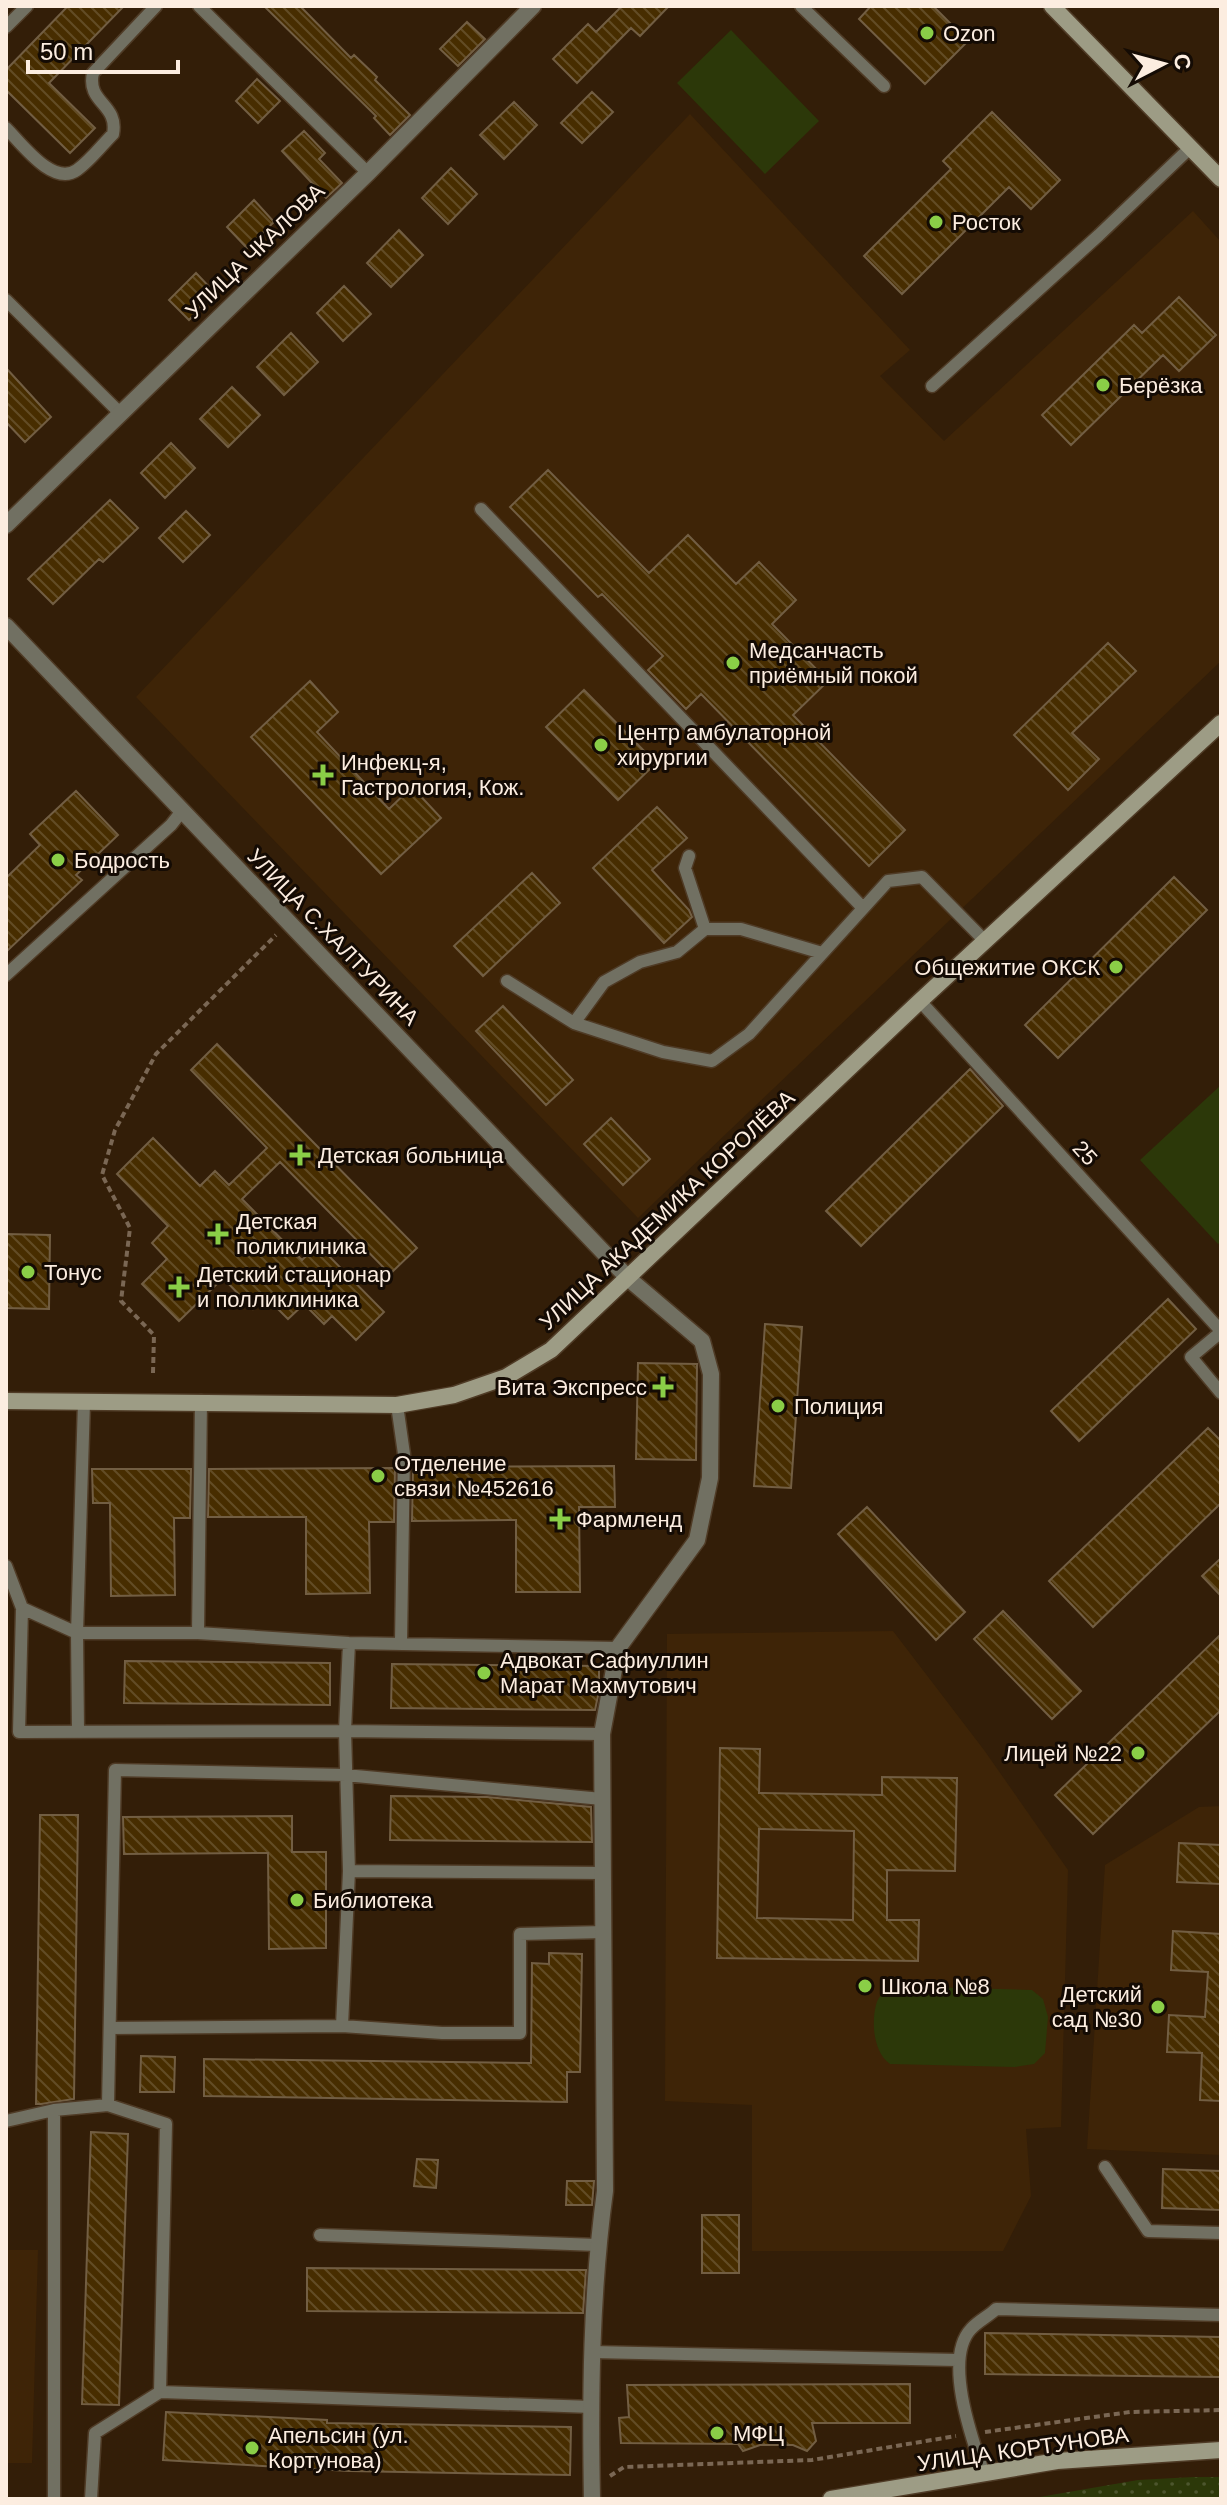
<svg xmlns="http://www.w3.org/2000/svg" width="1227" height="2505" viewBox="0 0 1227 2505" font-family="Helvetica,sans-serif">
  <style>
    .built { fill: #3e2407 }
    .grass { fill: url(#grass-dots) }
    .park { fill: #2c3809 }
    .building { fill: url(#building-back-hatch); stroke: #725e43; stroke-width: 2; fill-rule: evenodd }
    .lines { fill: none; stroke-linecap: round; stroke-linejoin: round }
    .lane-casing { stroke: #4f3b26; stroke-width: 15 }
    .street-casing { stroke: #4f3b26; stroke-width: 19 }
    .secondary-casing { stroke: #4f3b26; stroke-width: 19 }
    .path { stroke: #7a6754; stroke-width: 4; stroke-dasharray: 6 4; stroke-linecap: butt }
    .lane { stroke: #717062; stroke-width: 12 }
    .street { stroke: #717062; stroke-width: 16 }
    .secondary { stroke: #9d9c85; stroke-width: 16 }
    .poi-dot { fill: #8ace47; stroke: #140b04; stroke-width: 3 }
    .labels { text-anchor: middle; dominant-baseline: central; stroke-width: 6; stroke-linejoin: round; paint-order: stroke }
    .poi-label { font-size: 22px; fill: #fcede0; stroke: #140b04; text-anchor: start }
    .street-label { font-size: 22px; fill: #fcede0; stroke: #140b04 }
  </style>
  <defs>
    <pattern id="grass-dots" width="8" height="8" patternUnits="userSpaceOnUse" patternTransform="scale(2)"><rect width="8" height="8" fill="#2c3809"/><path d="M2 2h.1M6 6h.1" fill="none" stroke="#4c552d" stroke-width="1.8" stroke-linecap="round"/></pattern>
    <pattern id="building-back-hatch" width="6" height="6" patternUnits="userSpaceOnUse" patternTransform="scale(2)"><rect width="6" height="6" fill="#472d00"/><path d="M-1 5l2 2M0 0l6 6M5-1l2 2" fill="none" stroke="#624c25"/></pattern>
  </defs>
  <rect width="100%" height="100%" fill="#331e08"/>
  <path class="built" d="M690 114 910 350 880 376 944 441 1193 211 1221 242V661L638 1218 136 697Z
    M893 1631 984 1750 1068 1870 1061 2127 1026 2129 1031 2196 1003 2251H752V2105L665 2101 667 1634Z
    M1221 1806V2155L1087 2149 1105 1865 1199 1807Z
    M6 2250H38L32 2463H6Z"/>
  <path class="grass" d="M1193 2477H1221V2499H1028L1138 2480Z"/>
  <path class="park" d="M731 30 819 121 765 174 677 83Z
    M1221 1085V1242L1218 1244 1140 1160Z
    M892 1986 1032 1990 1043 1999 1048 2017 1045 2053 1034 2064 1015 2067 890 2064C874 2053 871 2024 876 2005 878 1996 885 1991 892 1986Z"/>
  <path class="building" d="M68 6H124L49 83 95 128 70 153 6 90V70Z
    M264 6H300L351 58 354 55 377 77 375 80 410 115 390 135 374 118 376 116Z
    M622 6H669L640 36 631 28 577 83 553 59 588 24 596 32Z
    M871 6H933L968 41 925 84 859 19Z
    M467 22 485 39 458 66 440 49Z
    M257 79 280 101 258 123 236 101Z
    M592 92 613 112 582 143 561 123Z
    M514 102 537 125 504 159 480 135Z
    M992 112 1060 180 1031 209 1009 187 902 294 864 256 951 169 943 161Z
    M304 131 325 153 319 159 342 183 326 198 282 151Z
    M451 168 477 194 448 224 422 198Z
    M254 200 274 222 247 248 227 227Z
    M399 230 423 255 391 287 367 263Z
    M196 273 216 294 189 320 169 300Z
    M344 286 371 314 343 341 317 313Z
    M1179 297 1216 335 1179 371 1163 355 1071 445 1042 415 1134 325 1142 333Z
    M291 333 318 362 284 395 257 367Z
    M6 368 51 417 25 442 6 422Z
    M232 387 260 415 228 447 200 419Z
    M171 443 195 468 165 498 141 473Z
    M548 470 649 573 688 535 736 584 759 562 796 600 772 624 828 681 793 715 905 830 869 866 701 694 686 709 648 670 663 656 602 594 598 597 510 507Z
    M110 500 138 528 103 562 99 559 53 604 28 579Z
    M186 511 210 535 183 562 159 538Z
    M1108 643 1136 671 1072 733 1099 759 1068 790 1014 735Z
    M310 681 338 712 317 732 389 809 412 787 441 818 381 874 251 737Z
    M584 690 656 763 618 800 546 727Z
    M76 791 118 835 76 875 82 880 6 952V878L40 845 30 834Z
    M657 807 687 838 652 870 689 910 692 917 664 943 593 868Z
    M532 873 560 903 483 976 454 946Z
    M1174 877 1207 910 1058 1058 1025 1025Z
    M503 1006 573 1080 546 1105 476 1031Z
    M217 1044 417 1248 390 1274 280 1162 242 1199 302 1260 318 1245 384 1312 356 1340 332 1316 324 1324 304 1304 288 1319 266 1297 253 1309 223 1278 179 1321 142 1284 167 1259 152 1243 168 1226 117 1174 153 1138 200 1186 215 1171 229 1185 267 1148 191 1070Z
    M970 1069 1003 1106 861 1246 826 1211Z
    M611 1118 650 1159 623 1185 584 1144Z
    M6 1234 50 1235 49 1309 6 1308Z
    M1168 1299 1196 1329 1079 1441 1051 1411Z
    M765 1324 802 1327 791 1488 754 1486Z
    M638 1363 697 1364 696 1460 636 1459Z
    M1208 1428 1221 1441V1503L1093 1627 1049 1581Z
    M614 1466 615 1507H579L580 1592H516V1520L412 1521 413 1467Z
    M395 1468 394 1522H369L370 1593 306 1594V1517H208L209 1469Z
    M92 1469H191L190 1518H174L175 1595 111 1596 110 1503H93Z
    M867 1507 965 1612 936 1640 838 1534Z
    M1221 1558V1596L1202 1576Z
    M1003 1611 1081 1691 1052 1719 974 1639Z
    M1221 1634V1710L1093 1834 1055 1795Z
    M125 1661 330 1663V1705L124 1703Z
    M392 1664 599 1666V1691L595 1710 391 1708Z
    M720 1748 760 1749 759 1793 882 1795V1777L957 1778 955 1871 887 1870V1920H919L918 1961 717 1958ZM759 1829 854 1831 853 1920 757 1918Z
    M391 1796 487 1797 591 1807 592 1842 390 1840Z
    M40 1815H78L74 2099 41 2104H36Z
    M292 1816V1852H326V1948L269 1949 268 1853 124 1854 123 1817Z
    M1179 1843 1221 1845V1884L1177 1882Z
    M1173 1931 1221 1934V2101L1200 2100 1202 2053 1167 2052 1169 2015 1205 2017 1208 1972 1171 1970Z
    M549 1953 582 1954 580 2072H567V2102L204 2096V2059L531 2063 532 1963 549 1964Z
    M141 2056 175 2057 174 2092H140Z
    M91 2132 128 2134 119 2405 82 2404Z
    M417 2159 438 2160 436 2188 414 2186Z
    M1163 2169 1221 2171V2210L1162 2208Z
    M567 2181H594L592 2205H566Z
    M702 2215H739V2273H702Z
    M307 2268 586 2270 583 2313 307 2311Z
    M985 2333 1221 2337V2377L985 2374Z
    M910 2384V2423H812L816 2441 807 2451 793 2445H760L743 2451 738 2444 621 2443 619 2418 629 2417 627 2385Z
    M166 2412 327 2420V2423L571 2427 570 2475 349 2471 163 2460Z"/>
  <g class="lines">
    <g class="lane-casing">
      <path id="lane" d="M199 6 368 173
        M801 6 884 86
        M6 27 27 6
        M6 128C22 144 53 187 77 170 90 161 102 145 113 134 119 104 86 103 93 73L156 6
        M6 300 120 413
        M932 386 1099 235 1191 147
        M481 509 863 908
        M689 856 685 868 705 929
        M6 975 171 825 182 811
        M507 981 574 1023 663 1052 712 1061 749 1034 888 881 922 877 985 941
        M920 1001 1221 1331
        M574 1023 604 982 640 962 677 952 705 929H741L822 953
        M1221 1332 1191 1357 1221 1393
        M397 1405 404 1454 401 1642
        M6 1566 22 1608 77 1633H198L349 1643 618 1648
        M22 1608 19 1732 345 1731 602 1734
        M198 1633 201 1401
        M78 1730 77 1633 84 1402
        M349 1871 603 1873
        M342 2026 442 2033H520V1934L604 1932
        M110 2028 342 2026 349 1871 345 1731 349 1643
        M108 2105 166 2124 160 2392
        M6 2121 54 2110
        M1105 2167 1148 2231 1221 2233
        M320 2235 598 2245
        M593 2352 957 2360
        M984 2474C972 2439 943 2359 971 2329 978 2321 989 2316 996 2309L1221 2315
        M54 2499V2110L108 2105 115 1770 345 1775 602 1799
        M91 2499 95 2433 160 2392 592 2407"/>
    </g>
    <g class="street-casing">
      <path id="street" d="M6 525 368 173 533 6
        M6 626 629 1279 702 1341 711 1374 710 1478 697 1540 618 1648 602 1734 605 2191C591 2293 590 2396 592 2499"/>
    </g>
    <g class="secondary-casing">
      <path id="secondary" d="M1052 6 1221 179
        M6 1401 397 1405 454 1395 506 1377 551 1350 920 1001 1221 723
        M831 2499 1057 2461 1221 2450"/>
    </g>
    <path class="path" d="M153 1373 154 1335 121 1301 130 1228 102 1175 115 1130 156 1054 276 935
      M985 2432 1130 2412 1221 2410
      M610 2476 624 2467 812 2460 956 2436"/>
    <use href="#lane" class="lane"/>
    <use href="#street" class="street"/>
    <use href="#secondary" class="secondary"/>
  </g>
  <g class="poi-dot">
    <circle cx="927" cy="33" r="8"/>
    <circle cx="936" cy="222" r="8"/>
    <circle cx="1103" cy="385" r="8"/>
    <circle cx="733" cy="663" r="8"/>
    <circle cx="601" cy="745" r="8"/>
    <path d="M319 763h8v8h8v8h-8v8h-8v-8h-8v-8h8z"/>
    <circle cx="58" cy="860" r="8"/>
    <circle cx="1116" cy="967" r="8"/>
    <path d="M296 1143h8v8h8v8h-8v8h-8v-8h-8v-8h8z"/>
    <path d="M214 1222h8v8h8v8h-8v8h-8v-8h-8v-8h8z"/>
    <circle cx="28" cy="1272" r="8"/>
    <path d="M175 1275h8v8h8v8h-8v8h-8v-8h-8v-8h8z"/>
    <path d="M659 1375h8v8h8v8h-8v8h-8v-8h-8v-8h8z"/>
    <circle cx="778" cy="1406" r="8"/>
    <circle cx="378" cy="1476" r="8"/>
    <path d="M556 1507h8v8h8v8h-8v8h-8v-8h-8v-8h8z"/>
    <circle cx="484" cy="1673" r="8"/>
    <circle cx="1138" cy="1753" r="8"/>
    <circle cx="297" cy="1900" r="8"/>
    <circle cx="865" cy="1986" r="8"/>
    <circle cx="1158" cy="2007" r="8"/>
    <circle cx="717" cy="2433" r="8"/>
    <circle cx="252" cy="2448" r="8"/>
  </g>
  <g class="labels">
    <g class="poi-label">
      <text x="943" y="33">Ozon</text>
      <text x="952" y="222">Росток</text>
      <text x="1119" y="385">Берёзка</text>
      <text x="749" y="650">Медсанчасть<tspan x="749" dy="25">приёмный покой</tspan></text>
      <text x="617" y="732">Центр амбулаторной<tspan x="617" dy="25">хирургии</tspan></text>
      <text x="341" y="762">Инфекц-я,<tspan x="341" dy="25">Гастрология, Кож.</tspan></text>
      <text x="74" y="860">Бодрость</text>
      <text x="1100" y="967" text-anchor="end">Общежитие ОКСК</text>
      <text x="318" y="1155">Детская больница</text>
      <text x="236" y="1221">Детская<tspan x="236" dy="25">поликлиника</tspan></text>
      <text x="44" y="1272">Тонус</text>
      <text x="197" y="1274">Детский стационар<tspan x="197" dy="25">и полликлиника</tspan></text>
      <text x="647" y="1387" text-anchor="end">Вита Экспресс</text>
      <text x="794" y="1406">Полиция</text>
      <text x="394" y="1463">Отделение<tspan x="394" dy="25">связи №452616</tspan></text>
      <text x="576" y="1519">Фармленд</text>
      <text x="500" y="1660">Адвокат Сафиуллин<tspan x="500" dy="25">Марат Махмутович</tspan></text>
      <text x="1122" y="1753" text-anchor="end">Лицей №22</text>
      <text x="313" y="1900">Библиотека</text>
      <text x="881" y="1986">Школа №8</text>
      <text x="1142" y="1994" text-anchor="end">Детский<tspan x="1142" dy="25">сад №30</tspan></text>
      <text x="733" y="2433">МФЦ</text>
      <text x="268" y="2435">Апельсин (ул.<tspan x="268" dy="25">Кортунова)</tspan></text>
    </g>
    <g class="street-label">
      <text transform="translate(255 251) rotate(-44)">УЛИЦА ЧКАЛОВА</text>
      <text transform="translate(333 937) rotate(46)">УЛИЦА С.ХАЛТУРИНА</text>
      <text transform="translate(1085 1153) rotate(48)">25</text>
      <text transform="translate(667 1210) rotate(-43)">УЛИЦА АКАДЕМИКА КОРОЛЁВА</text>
      <text transform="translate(1023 2449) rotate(-8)">УЛИЦА КОРТУНОВА</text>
    </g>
  </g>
  <rect width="1227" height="2505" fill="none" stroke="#fcede0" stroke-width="16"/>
  <g transform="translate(1163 64) rotate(84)" stroke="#140b04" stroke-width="6" paint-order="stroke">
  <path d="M0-6L14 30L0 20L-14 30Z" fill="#fcede0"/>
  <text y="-12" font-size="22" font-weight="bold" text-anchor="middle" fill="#fcede0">С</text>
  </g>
  <path d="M28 60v12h150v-12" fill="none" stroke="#fcede0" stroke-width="4"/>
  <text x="40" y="60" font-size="24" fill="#fcede0" stroke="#140b04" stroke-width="6" paint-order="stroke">50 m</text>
</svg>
